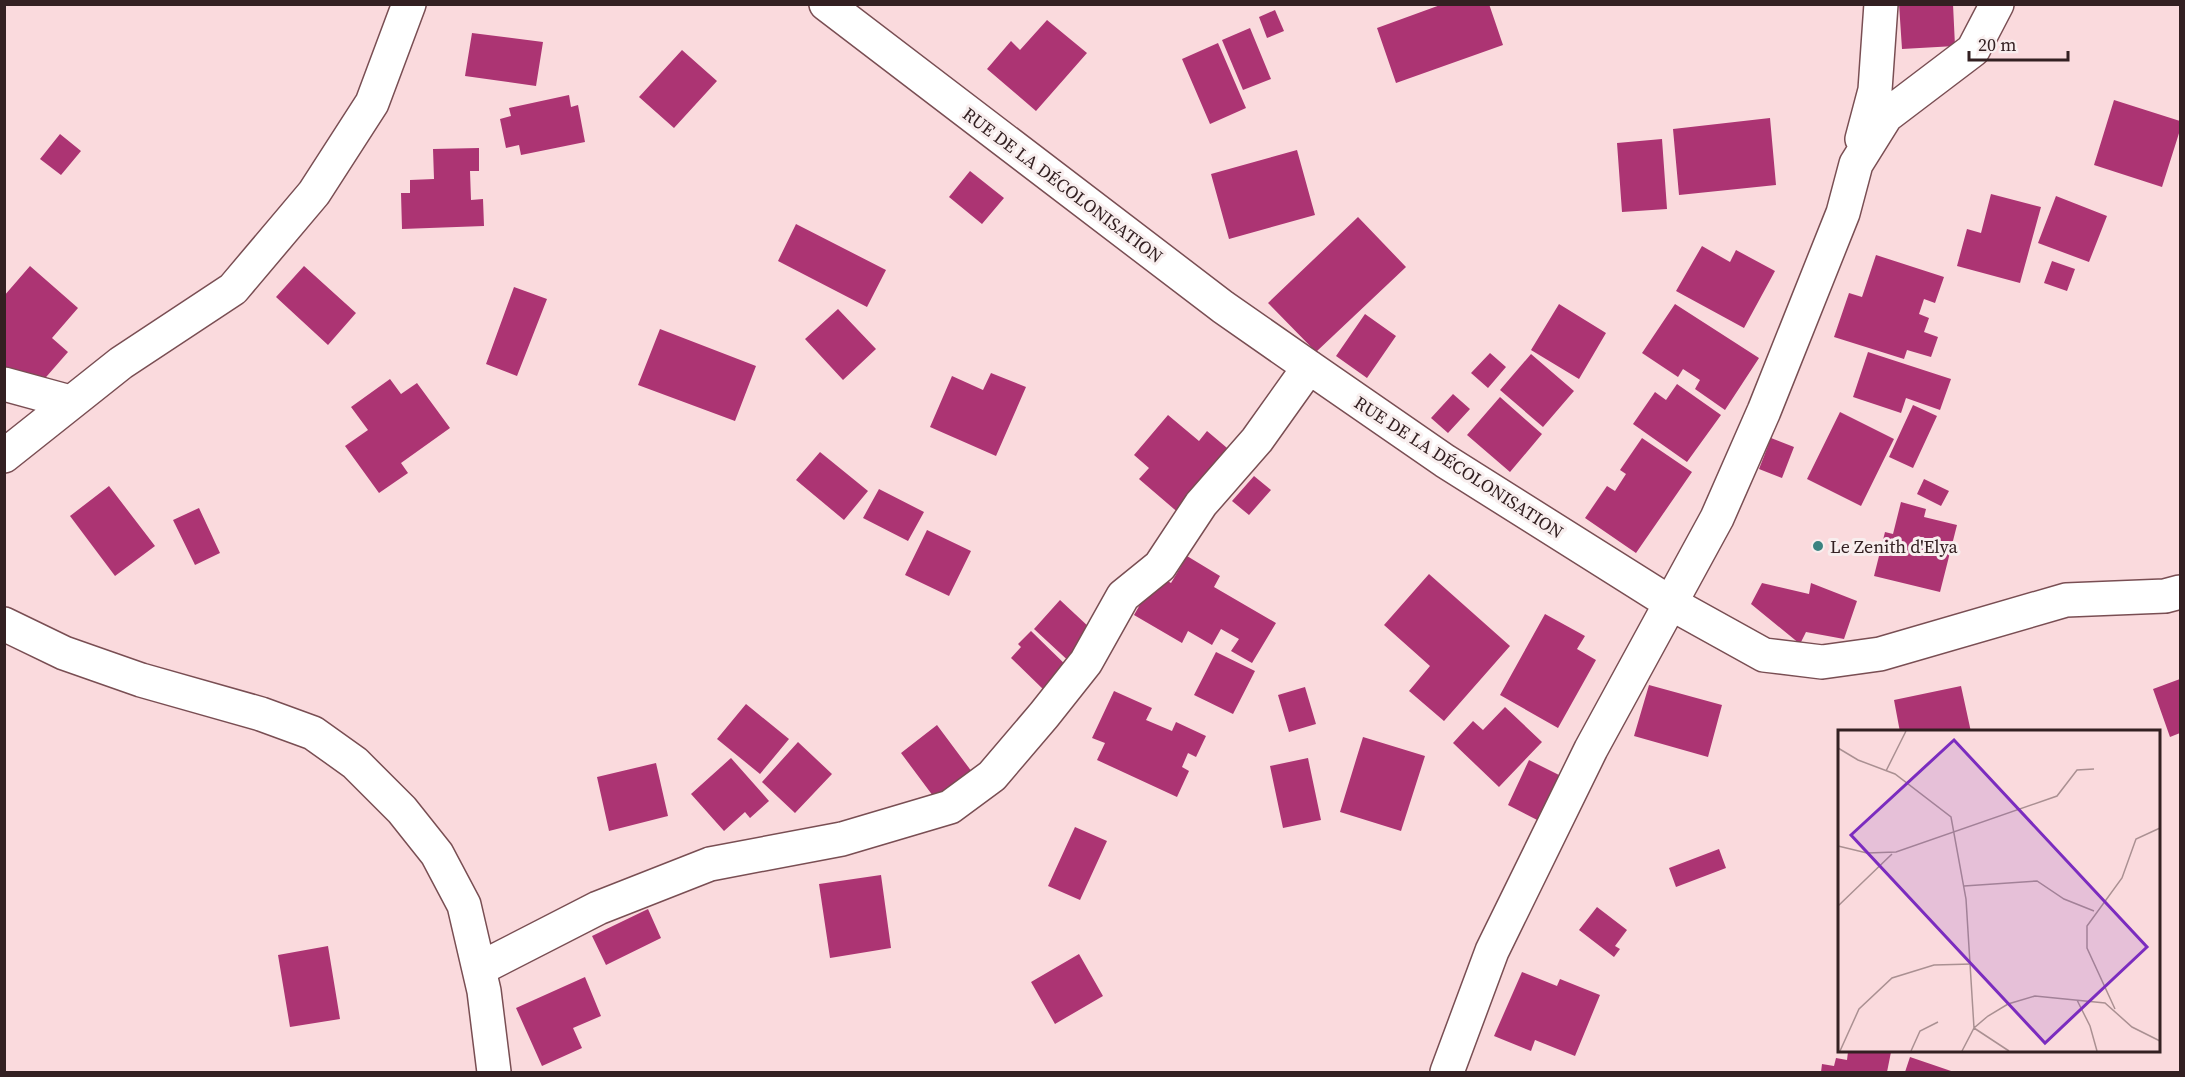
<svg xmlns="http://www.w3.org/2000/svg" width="2185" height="1077" viewBox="0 0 2185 1077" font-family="'Source Serif 4',serif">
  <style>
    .building { fill: #ac3473 }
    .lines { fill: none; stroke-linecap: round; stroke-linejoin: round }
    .minor-casing { stroke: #794e53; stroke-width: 36 }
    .minor { stroke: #fff; stroke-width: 33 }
    .poi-dot { fill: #3b8381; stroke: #f8eeee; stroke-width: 2 }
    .labels { text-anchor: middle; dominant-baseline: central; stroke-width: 6; stroke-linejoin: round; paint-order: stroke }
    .street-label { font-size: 18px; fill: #332022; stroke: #f8eeee }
    .poi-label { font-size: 18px; fill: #332022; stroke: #f8eeee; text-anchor: start }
    .inset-road { fill: none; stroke: #aa9092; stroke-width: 1.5 }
    .view { fill: #7b2cbf; fill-opacity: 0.15; stroke: #7b2cbf; stroke-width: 3 }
    .inset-edge { fill: none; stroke: #332022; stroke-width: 3 }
  </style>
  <rect width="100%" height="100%" fill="#fadadd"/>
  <path class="building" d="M1443 4H1489L1503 45 1396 83 1377 28Z
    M1899 4H1953L1955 46 1902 49Z
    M1275 10 1284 31 1267 38 1259 17Z
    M1047 20 1087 53 1036 111 987 69 1011 41 1020 50Z
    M1250 28 1271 79 1243 90 1222 40Z
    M472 33 543 42 536 86 465 76Z
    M1218 43 1246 108 1210 124 1182 59Z
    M682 50 717 81 674 128 639 97Z
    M569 95 571 107 578 105 585 142 521 155 519 145 506 148 500 119 511 116 509 108Z
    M2114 100 2180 121V130L2162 187 2094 165Z
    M1770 118 1776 185 1679 195 1673 129Z
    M60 134 81 151 61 175 40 159Z
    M1662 139 1667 209 1622 212 1617 143Z
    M479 148V171H470L471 200 483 199 484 226 402 229 401 193H410V180L434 179 433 149Z
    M1297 150 1315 215 1229 239 1211 174Z
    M970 171 1004 198 982 224 949 197Z
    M1991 194 2041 207 2020 283 1957 266 1967 229 1981 233Z
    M2056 196 2107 216 2089 262 2038 243Z
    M1358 217 1406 267 1316 352 1268 303Z
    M796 224 886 270 867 307 778 261Z
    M1702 246 1730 262 1736 250 1775 271 1744 328 1676 291Z
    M1876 255 1944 277 1935 303 1924 299 1919 314 1929 318 1924 332 1938 337 1931 357 1907 350 1904 359 1834 337 1849 293 1862 297Z
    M2052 261 2075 269 2067 291 2044 283Z
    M30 266 78 308 52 338 68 352 33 392 4 367V296Z
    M304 266 356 313 328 345 276 297Z
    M514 287 547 299 517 376 486 364Z
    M1559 304 1606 333 1579 379 1531 350Z
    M1675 304 1759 358 1725 410 1695 389 1700 380 1683 369 1678 377 1642 353Z
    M838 309 876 349 843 380 805 339Z
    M1365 314 1396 336 1367 378 1336 356Z
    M660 329 756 366 735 421 638 385Z
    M1868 352 1951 379 1940 410 1906 398 1901 413 1853 397Z
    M1490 353 1506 367 1488 388 1471 373Z
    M1531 354 1574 391 1543 427 1500 390Z
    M991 373 1026 387 996 456 930 427 952 376 983 390Z
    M390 379 401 394 417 383 450 428 401 463 408 473 379 493 345 446 368 430 351 407Z
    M1677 384 1721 415 1687 462 1633 424 1655 392 1666 400Z
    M1453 394 1470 409 1448 433 1431 418Z
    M1500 397 1542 434 1510 472 1467 435Z
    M1913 405 1937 416 1913 468 1889 457Z
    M1840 412 1894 439 1861 506 1807 479Z
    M1168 415 1199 441 1207 431 1233 453 1181 515 1139 479 1149 468 1134 455Z
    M1642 438 1692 472 1636 553 1585 518 1607 486 1615 491 1626 474 1620 470Z
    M1771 438 1794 447 1782 478 1759 469Z
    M820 452 868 491 844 520 796 480Z
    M1254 476 1271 490 1249 515 1232 501Z
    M1924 479 1949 491 1941 506 1917 494Z
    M109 486 155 546 115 576 70 516Z
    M879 489 924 512 908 541 863 518Z
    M1901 502 1926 509 1924 517 1957 525 1940 592 1874 576 1885 532 1893 534Z
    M199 508 220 553 195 565 173 520Z
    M927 530 971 551 949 596 905 575Z
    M1187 556 1220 576 1214 587 1276 623 1252 663 1231 651 1239 639 1221 629 1212 645 1188 631 1182 643 1134 615 1157 575 1171 583Z
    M1429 574 1510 646 1444 721 1409 691 1430 666 1384 625Z
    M1762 583 1809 594 1811 583 1857 601 1844 639 1806 632 1800 644 1751 604Z
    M1060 600 1090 628 1074 666 1034 629Z
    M1545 614 1585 636 1577 649 1596 660 1558 728 1500 695Z
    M1031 631 1072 671 1048 694 1011 658 1021 647 1018 644Z
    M1216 652 1255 671 1233 714 1194 695Z
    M2180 679V733L2170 737 2153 689Z
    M1649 685 1722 705 1708 757 1634 736Z
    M1961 686 1971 732H1900L1894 700Z
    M1305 687 1316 724 1289 732 1278 695Z
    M1114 691 1152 708 1146 720 1172 731 1176 722 1206 736 1196 757 1188 753 1182 767 1189 771 1177 797 1097 760 1105 743 1092 738Z
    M746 704 789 739 760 774 717 739Z
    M1505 707 1542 742 1499 787 1453 743 1473 721 1483 730Z
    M937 725 975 776 939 804 901 753Z
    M1363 737 1425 756 1401 831 1340 812Z
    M798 742 832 774 795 813 762 782Z
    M731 758 769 801 750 818 745 812 724 831 691 794Z
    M1308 758 1321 820 1283 828 1270 766Z
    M1529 760 1565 778 1543 823 1508 805Z
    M656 763 668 816 609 831 597 777Z
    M1075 827 1107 841 1080 900 1048 886Z
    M1719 849 1726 868 1676 887 1669 868Z
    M881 875 891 948 830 958 819 884Z
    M1597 907 1627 930 1615 946 1620 949 1614 957 1579 930Z
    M648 909 661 938 606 965 592 936Z
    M328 946 340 1019 290 1027 278 955Z
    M1079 954 1103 996 1055 1024 1031 982Z
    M1522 972 1557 986 1560 979 1600 995 1575 1056 1535 1040 1531 1051 1494 1036Z
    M585 977 601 1016 573 1028 582 1048 542 1066 516 1008Z
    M1848 1052H1891L1887 1072H1821L1822 1064 1834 1066 1836 1058 1847 1060Z
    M1910 1057 1954 1072H1905Z"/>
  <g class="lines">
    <g class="minor-casing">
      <path id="minor" d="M826 4 1223 307 1309 367 1445 461 1672 604 1764 655 1822 662 1880 654 2066 600 2165 596 2180 592
        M1862 139 1875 90 1881 4
        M4 384 70 402
        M4 456 121 363 233 289 314 193 372 103 409 4
        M4 624 64 653 141 680 261 714 313 733 355 763 402 810 437 854 464 905 484 991 494 1072
        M479 969 598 908 710 864 842 839 950 807 992 776 1044 715 1086 662 1123 596 1160 566 1201 504 1257 440 1309 367
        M1447 1072 1492 951 1591 749 1717 518 1764 411 1843 213 1856 164 1886 116 1973 50 1997 4"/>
    </g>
    <use href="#minor" class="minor"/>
  </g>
  <circle class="poi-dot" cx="1818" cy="546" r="6"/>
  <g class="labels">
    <g class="street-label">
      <text transform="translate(1063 185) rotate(37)">RUE DE LA DÉCOLONISATION</text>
      <text transform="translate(1459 467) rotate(33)">RUE DE LA DÉCOLONISATION</text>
    </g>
    <g class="poi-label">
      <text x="1830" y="546">Le Zenith d'Elya</text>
    </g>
  </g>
  <g transform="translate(1838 730)">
    <rect width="322" height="322" fill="#fadadd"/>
    <path class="inset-road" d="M0 18 20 30 57 44 113 87 128 169 136 298M48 41 68 1M0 116 29 123 58 122 219 66 239 40 256 39M126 156 199 151 226 169 256 181M0 176 54 124M239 270 252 296 259 321M277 279 249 218V196L284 148 298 109 322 98M136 298 171 321M2 321 21 279 54 248 96 235 134 234M73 321 82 301 100 292M124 321 136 298 150 286 170 274 197 266 267 273 294 297 322 311"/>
    <path class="view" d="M116 10 309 217 207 313 13 105Z"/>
    <rect width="322" height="322" class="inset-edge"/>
  </g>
  <rect width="2185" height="1077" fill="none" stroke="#332022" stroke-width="12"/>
  <path d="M1969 51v9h99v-9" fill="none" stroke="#332022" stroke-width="3"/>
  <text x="1978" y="51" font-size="18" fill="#332022" stroke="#f8eeee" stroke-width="4.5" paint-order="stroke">20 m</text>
</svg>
